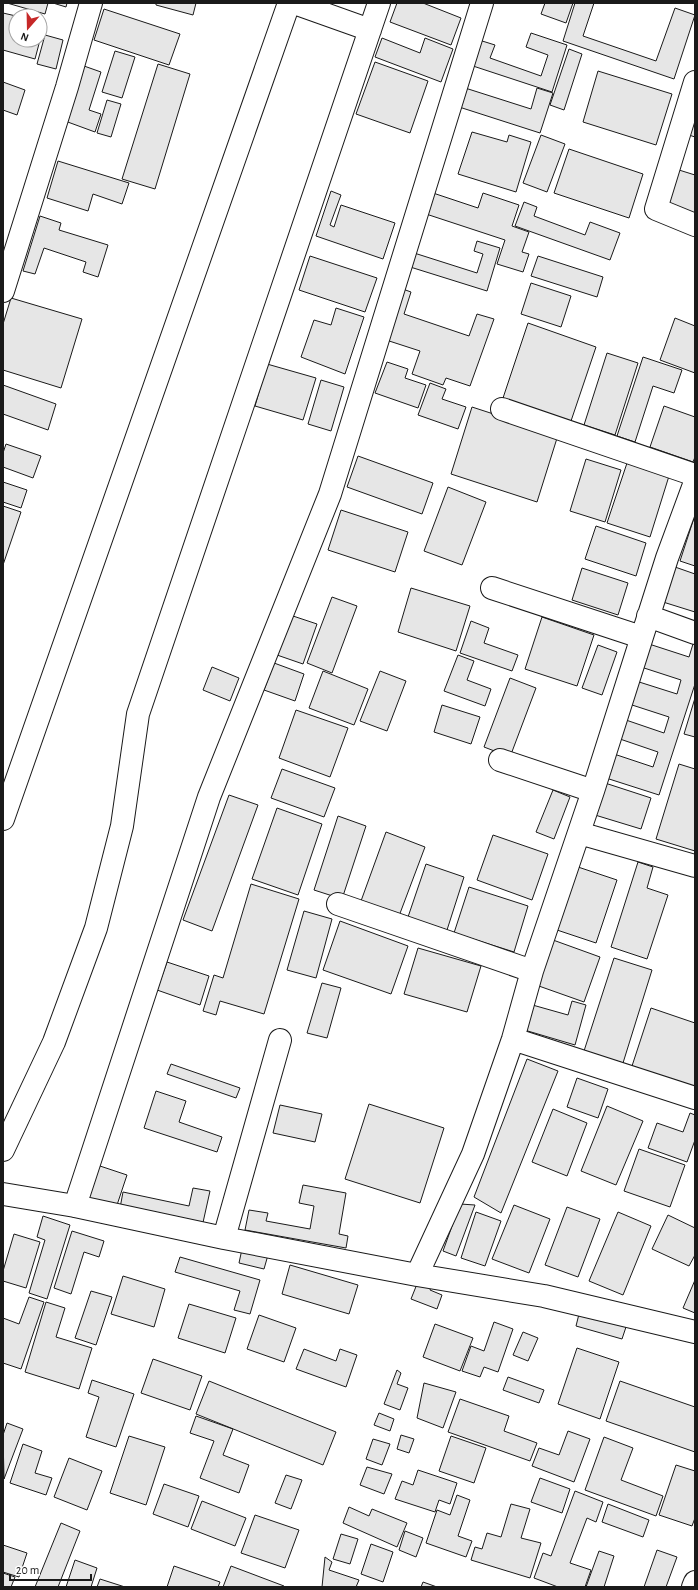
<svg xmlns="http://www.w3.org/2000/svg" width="698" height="1590" viewBox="0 0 698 1590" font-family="'Alegreya Sans',sans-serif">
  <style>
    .building { fill: #e6e6e6; stroke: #1a1a1a }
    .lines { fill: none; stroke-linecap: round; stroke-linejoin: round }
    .street-casing { stroke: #1a1a1a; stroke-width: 24 }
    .secondary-casing { stroke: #1a1a1a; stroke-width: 24 }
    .street { stroke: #fff; stroke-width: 22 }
    .secondary { stroke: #fff; stroke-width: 22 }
  </style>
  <rect width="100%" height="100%" fill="#fff"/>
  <path class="building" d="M7 3H48L45 14Z
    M53 3H67L66 7Z
    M156 3H196L193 15 156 5Z
    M397 3H423L461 18 451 45 390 22Z
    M544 3H573L566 23 541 14 545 3Z
    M575 3H594L583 36 656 61 675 8 695 15 674 79 563 41Z
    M104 9 180 34 169 65 94 40Z
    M3 13 16 16V40H40L35 59 3 50Z
    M40 23 44 24 40 40Z
    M531 33 567 45 552 92 470 65 479 40 495 45 490 58 541 76 548 55 526 47Z
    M45 35 63 40 56 69 37 64Z
    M382 38 420 53 425 38 453 49 441 82 375 57Z
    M569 49 582 54 564 110 550 105Z
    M115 51 135 57 122 98 102 92Z
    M375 62 428 81 410 133 356 114Z
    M158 64 190 74 155 189 122 179Z
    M84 66 101 72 89 110 101 114 95 132 65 121Z
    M598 71 672 94 656 145 583 122Z
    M3 82 25 90 17 115 3 110Z
    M462 87 531 109 537 88 553 93 540 133 456 106Z
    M107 100 121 104 111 137 97 133Z
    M695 118V137L689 135Z
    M472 132 507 142 509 135 531 142 516 192 458 174Z
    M541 135 565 144 547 192 523 183Z
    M569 149 643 174 629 218 554 193Z
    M58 161 129 183 122 204 93 194 88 211 47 198Z
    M679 170 695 175V214L667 204Z
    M331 191 341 195 330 225 334 227 341 205 395 223 383 259 316 236Z
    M430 192 478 208 483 193 519 205 512 226 529 232 522 252 529 254 523 272 497 264 505 240 423 213Z
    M524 202 537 207 534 216 585 235 590 222 620 233 610 260 515 226Z
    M40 216 61 223 59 230 108 245 98 277 83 272 86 262 44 248 35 274 23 271Z
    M477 241 500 248 487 291 407 266 411 252 477 273 483 254 474 251Z
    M310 256 377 278 365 312 299 290Z
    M538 256 603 277 597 297 531 276Z
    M531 283 571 296 561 327 521 314Z
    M400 288 411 292 404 314 469 336 477 314 494 319 470 386 446 378 443 385 412 374 420 351 383 339Z
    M11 298 82 319 61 388 3 370V324Z
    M336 308 364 317 345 374 301 357 314 320 331 325Z
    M675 318 695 326V373L660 360Z
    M528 323 596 347 571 421 503 398Z
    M607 353 638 363 615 435 584 425Z
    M643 357 682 370 674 393 653 386 635 442 617 436Z
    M387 362 408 369 405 378 426 385 418 408 375 393Z
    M267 364 316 378 303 420 255 406Z
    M321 380 344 387 331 431 308 424Z
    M430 383 446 389 442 399 466 407 458 429 418 415Z
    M3 385 56 404 48 430 3 414Z
    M664 406 695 417V457L693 462 650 447Z
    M472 407 558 435 537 502 451 474Z
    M6 444 41 456 33 478 3 467V453Z
    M358 456 433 483 422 514 347 487Z
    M586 459 621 470 605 522 570 511Z
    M627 463 669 476 650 537 607 523Z
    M3 482 27 490 21 508 3 502Z
    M448 487 486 502 462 565 424 551Z
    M3 506 21 512 3 565Z
    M341 510 408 532 395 572 328 550Z
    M694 518 695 519V566L680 561Z
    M596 526 646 543 636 576 585 559Z
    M675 567 695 574V612L663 602Z
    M582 568 628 583 618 615 572 600Z
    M411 588 470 606 456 651 398 632Z
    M332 597 357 606 332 673 307 663Z
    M290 615 317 624 303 664 277 655Z
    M542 617 594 635 577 686 525 669Z
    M471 621 489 628 484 643 518 655 512 671 460 653Z
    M649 644 689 657 693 644 695 645V684L659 795 606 778 614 754 653 767 658 752 617 738 623 719 664 733 669 717 629 704 636 681 677 694 681 680 641 667Z
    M598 645 617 652 602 695 582 688Z
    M458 655 474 661 467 680 491 689 485 706 444 691Z
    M274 663 304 674 295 701 264 690Z
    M212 667 239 678 230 701 203 690Z
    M323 671 368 689 354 725 309 708Z
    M380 671 406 681 387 731 360 721Z
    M510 678 536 688 510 757 484 747Z
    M695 698V737L684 734Z
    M442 705 480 717 471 744 434 732Z
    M296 710 348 728 330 777 279 758Z
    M679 764 695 769V851L656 839Z
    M282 769 335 788 324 817 271 798Z
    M605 783 651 798 641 829 595 815Z
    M553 790 570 797 554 839 536 832Z
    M229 795 258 805 212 931 183 920Z
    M277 808 322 824 298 895 252 879Z
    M338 816 366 826 342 899 314 890Z
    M386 832 425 847 399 916 361 901Z
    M493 835 548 854 532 900 477 880Z
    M638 862 653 867 647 888 668 895 647 959 611 947Z
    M426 864 464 877 447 930 408 917Z
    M578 867 617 880 596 943 557 930Z
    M251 884 299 899 264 1014 220 1001 216 1015 203 1011 214 975 223 978Z
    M469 887 528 906 514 952 454 933Z
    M304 911 332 919 316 978 287 970Z
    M340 921 408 946 391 994 323 970Z
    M553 940 600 957 584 1002 536 985Z
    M418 948 481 966 467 1012 404 994Z
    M614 958 652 970 623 1063 584 1051Z
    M167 962 209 976 200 1005 157 990Z
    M322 983 341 988 327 1038 307 1033Z
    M572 1001 586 1005 575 1045 521 1029 529 1004 568 1015Z
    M651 1008 695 1023V1087L632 1066Z
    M527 1059 558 1071 501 1213 474 1197Z
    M171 1064 240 1088 236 1098 167 1074Z
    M577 1078 608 1089 598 1118 567 1107Z
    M156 1091 186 1101 179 1122 222 1137 217 1152 144 1128Z
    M369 1104 444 1128 420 1203 345 1179Z
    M280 1105 322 1114 315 1142 273 1133Z
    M607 1106 643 1121 616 1185 581 1171Z
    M553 1109 587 1123 567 1176 532 1162Z
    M690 1113 695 1115V1140L687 1162 648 1148 657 1123 683 1132Z
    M639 1149 685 1165 670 1207 624 1191Z
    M94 1164 127 1175 117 1205 80 1199Z
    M303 1185 346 1193 339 1234 348 1236 346 1248 245 1230 249 1210 268 1213 266 1221 310 1229 314 1206 299 1203Z
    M193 1188 210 1191 202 1227 120 1208 123 1192 189 1206Z
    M460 1204 475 1205 456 1256 443 1251Z
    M514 1205 550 1219 529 1273 492 1259Z
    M567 1207 600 1219 578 1277 545 1265Z
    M476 1212 501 1221 485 1266 461 1258Z
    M618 1212 651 1226 623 1295 589 1281Z
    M668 1215 695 1228V1255L689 1266 652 1249Z
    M43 1216 70 1225 47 1299 29 1293 45 1240 37 1237Z
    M72 1231 104 1241 99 1257 84 1252 71 1294 54 1288Z
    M14 1234 40 1242 26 1288 3 1281V1271Z
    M242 1249 268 1255 264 1269 239 1263Z
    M180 1257 260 1280 250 1314 234 1310 240 1291 175 1272Z
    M290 1265 358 1285 349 1314 282 1294Z
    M123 1276 165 1289 154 1327 111 1314Z
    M419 1279 432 1284 430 1290 442 1295 437 1309 411 1299Z
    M695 1280V1313L683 1308Z
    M91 1291 112 1297 96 1345 75 1338Z
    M29 1297 44 1302 21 1369 3 1363V1318L19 1324Z
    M46 1302 65 1308 56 1337 92 1348 79 1389 25 1372Z
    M189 1304 236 1318 225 1353 178 1338Z
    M580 1310 627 1324 622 1339 576 1326Z
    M259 1315 296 1328 284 1362 247 1349Z
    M494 1322 513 1329 498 1372 484 1367 480 1377 462 1371 471 1346 484 1351Z
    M435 1324 473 1338 460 1371 423 1357Z
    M523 1332 538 1338 528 1361 513 1355Z
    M577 1348 619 1362 600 1419 558 1404Z
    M304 1349 336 1361 340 1349 357 1355 346 1387 296 1369Z
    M153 1359 202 1376 190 1410 141 1393Z
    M397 1370 401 1373 397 1384 408 1388 400 1410 384 1404Z
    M508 1377 544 1390 539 1403 503 1390Z
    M92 1380 134 1394 116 1447 86 1437 99 1397 88 1393Z
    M209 1381 336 1432 323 1465 196 1414Z
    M620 1381 695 1407V1452L606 1421Z
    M424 1383 456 1392 443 1428 417 1418Z
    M460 1399 509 1416 504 1431 537 1443 530 1461 448 1432Z
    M379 1413 394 1419 390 1431 374 1425Z
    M196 1416 233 1429 223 1455 249 1465 239 1493 200 1478 214 1441 190 1433Z
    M7 1423 23 1429 4 1479 3 1435Z
    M568 1431 590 1439 574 1482 532 1466 539 1448 559 1455Z
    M401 1435 414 1439 409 1453 397 1449Z
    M129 1436 165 1447 146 1505 110 1493Z
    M451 1436 486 1448 474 1483 439 1471Z
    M604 1437 633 1448 621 1480 663 1496 656 1516 585 1490Z
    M373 1439 390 1444 382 1465 366 1459Z
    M23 1444 42 1451 35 1473 52 1478 46 1495 10 1483Z
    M69 1458 102 1471 87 1510 54 1497Z
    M676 1465 695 1471V1518L692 1526 659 1515Z
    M367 1467 392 1474 384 1494 360 1485Z
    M418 1470 457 1483 450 1504 439 1500 435 1512 395 1499 402 1481 413 1485Z
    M286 1475 302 1480 291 1509 275 1503Z
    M540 1478 570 1489 562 1513 531 1502Z
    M164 1484 199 1496 188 1527 153 1514Z
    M575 1491 603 1502 596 1522 587 1518 570 1563 591 1570 585 1587H558L534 1578 543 1553 551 1556Z
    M457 1495 470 1500 458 1536 472 1541 466 1557 426 1543 437 1510 450 1515Z
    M202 1501 246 1518 235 1546 191 1529Z
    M511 1504 530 1509 521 1538 541 1543 530 1578 471 1560 475 1547 482 1549 487 1533 501 1537Z
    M608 1504 649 1520 643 1537 602 1522Z
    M349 1507 369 1516 372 1509 407 1523 397 1547 343 1523Z
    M255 1515 299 1530 285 1568 241 1553Z
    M61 1523 80 1531 58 1587H35Z
    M405 1531 423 1538 416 1557 399 1550Z
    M341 1534 358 1539 350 1564 333 1559Z
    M371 1544 393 1552 383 1582 361 1574Z
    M3 1545 27 1553 19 1577 3 1572Z
    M657 1550 677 1557 666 1587H644Z
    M599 1551 614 1556 604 1587H586Z
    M325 1557 332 1562 329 1570 359 1580 356 1587H322Z
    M75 1560 97 1568 91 1587H66Z
    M174 1566 220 1582 218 1587H167Z
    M231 1566 284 1586V1587H223Z
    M3 1573 15 1577 11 1587H3Z
    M100 1579 125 1587H97Z
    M423 1582 437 1587H421Z"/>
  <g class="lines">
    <g class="street-casing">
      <path id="street" d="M695 82 656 209 695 225
        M3 291 67 87 91 3
        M502 409 695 475
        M492 588 641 637
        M648 616 695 633
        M500 760 593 791
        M579 833 695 866
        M338 904 532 971
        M513 1039 695 1098
        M3 1194 75 1206 224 1238 417 1275 544 1296 695 1332
        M75 1206 209 797 330 494 482 3
        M224 1238 280 1040
        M417 1275 473 1154 513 1039 532 971 593 791 667 558 695 482
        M693 1587 695 1582"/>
    </g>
    <g class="secondary-casing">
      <path id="secondary" d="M294 3 370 30
        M3 819 289 3
        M3 1150 54 1042 96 928 122 826 138 714 379 3"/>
    </g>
    <use href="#street" class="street"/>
    <use href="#secondary" class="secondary"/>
  </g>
  <rect width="698" height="1590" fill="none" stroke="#1a1a1a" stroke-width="8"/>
  <g transform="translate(28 28) rotate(200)"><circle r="19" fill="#ffffff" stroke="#a3a3a3"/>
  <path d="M0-3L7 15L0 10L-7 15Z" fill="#c62828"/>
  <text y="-6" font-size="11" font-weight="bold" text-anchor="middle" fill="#1a1a1a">N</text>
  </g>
  <path d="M10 1574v6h81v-6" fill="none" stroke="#1a1a1a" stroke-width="2"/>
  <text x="16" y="1574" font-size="12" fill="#1a1a1a" stroke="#ffffff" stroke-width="3" paint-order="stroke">20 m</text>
</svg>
